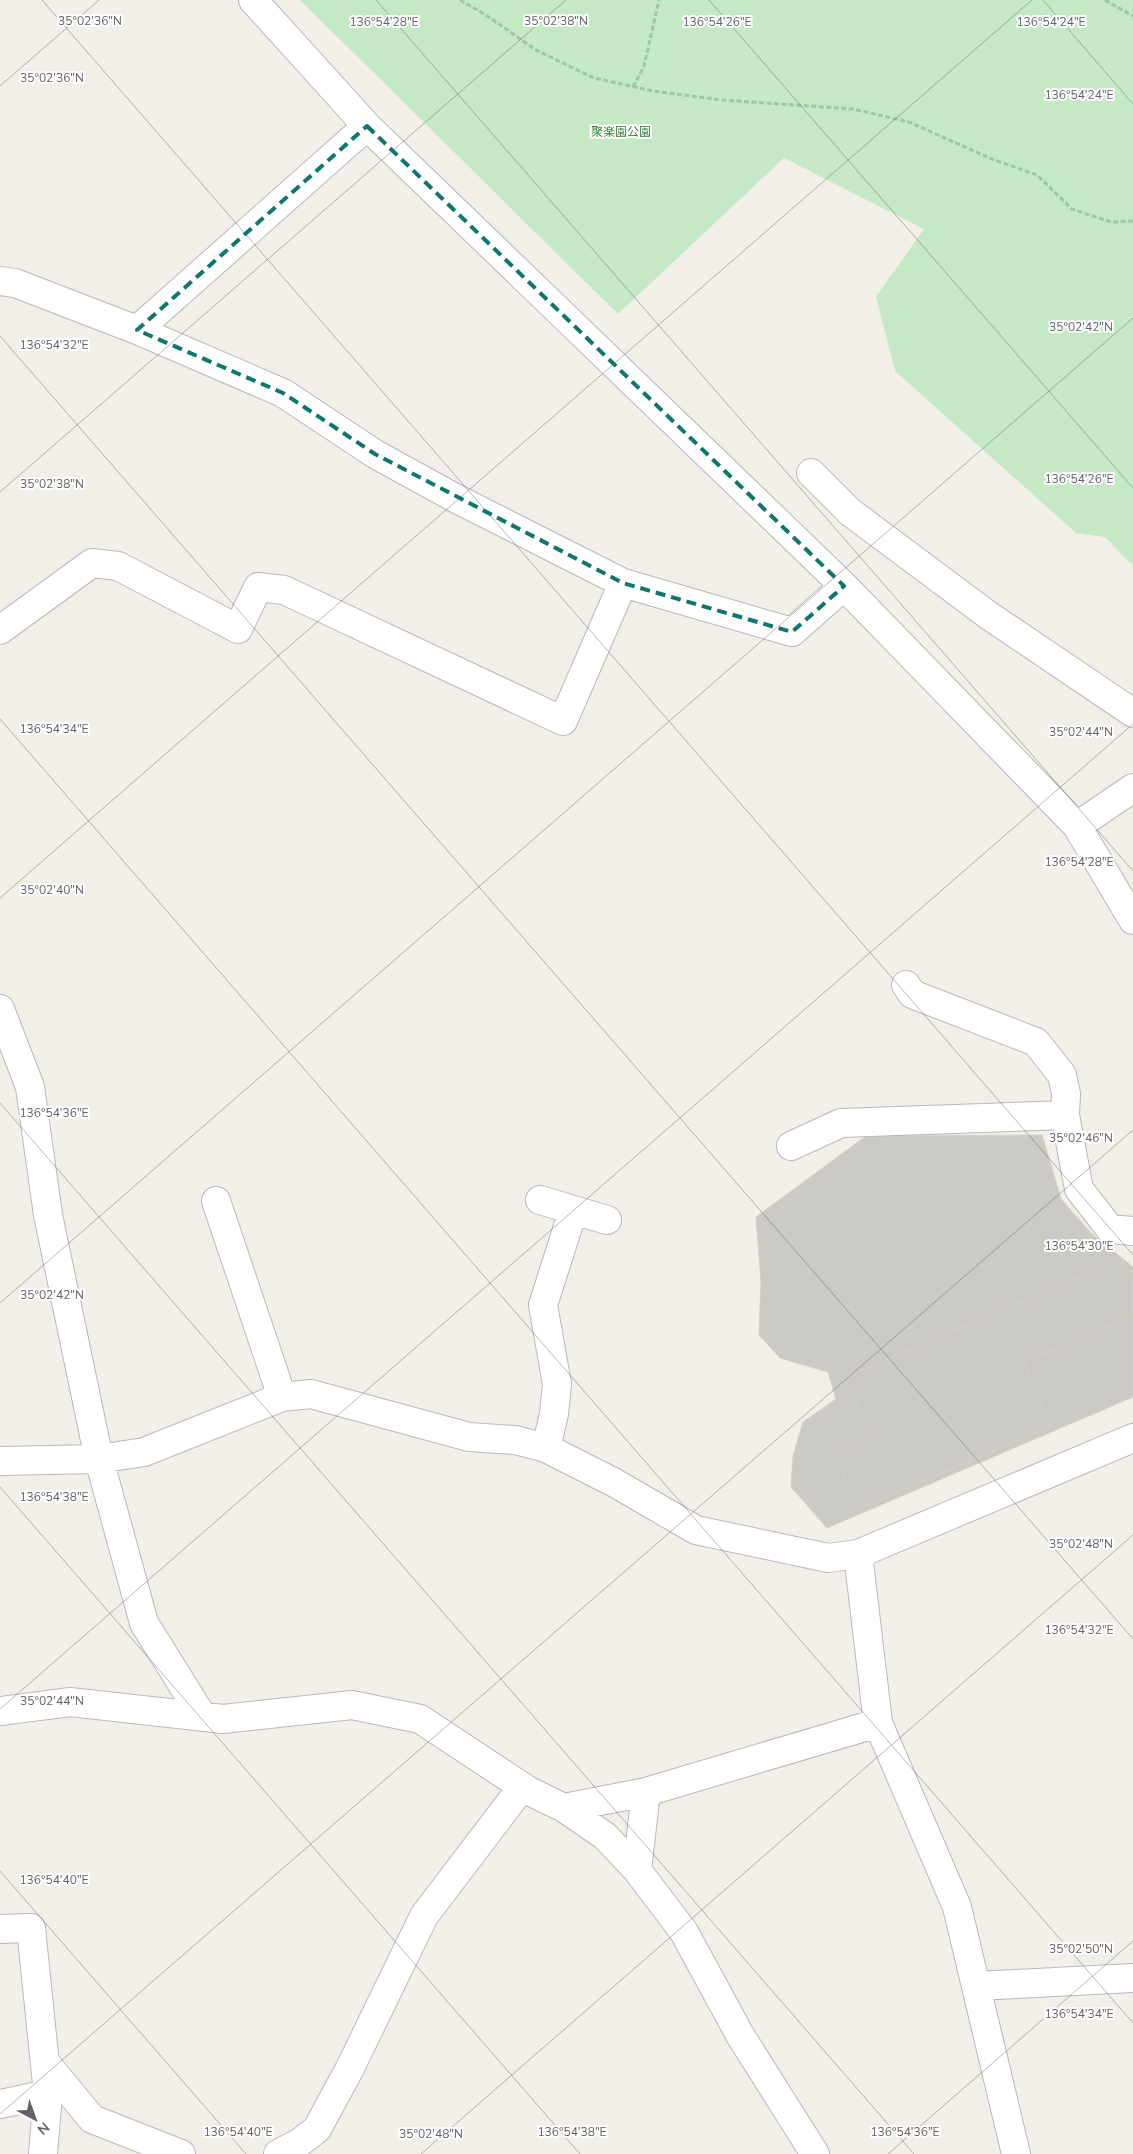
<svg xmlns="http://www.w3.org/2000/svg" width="1133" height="2154" viewBox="0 0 1133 2154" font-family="'Nunito Sans','Noto Sans JP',sans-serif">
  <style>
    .green { fill: #c5e8c5 }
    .building { fill: #cccac5; stroke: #d6d1c6 }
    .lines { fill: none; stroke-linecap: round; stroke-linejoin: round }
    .minor-casing { stroke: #b5b8bc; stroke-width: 30 }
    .path { stroke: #9cc7a9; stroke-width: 3; stroke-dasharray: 5 2.5; stroke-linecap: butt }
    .minor { stroke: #fff; stroke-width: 28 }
    .marked { fill: none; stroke: #0f766e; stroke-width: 4; stroke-dasharray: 10 6; stroke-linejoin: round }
    .ticks { fill: none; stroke: #5f6368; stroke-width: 1; stroke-opacity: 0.45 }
    .labels { text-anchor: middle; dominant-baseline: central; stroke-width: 4; stroke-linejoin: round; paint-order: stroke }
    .park-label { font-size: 12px; fill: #348238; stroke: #fff }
    .ticks-label { font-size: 12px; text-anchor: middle; fill: #5f6368; stroke: #fff; stroke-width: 4; stroke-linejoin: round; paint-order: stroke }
  </style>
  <rect width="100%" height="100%" fill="#f1efe8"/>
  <path class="green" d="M300 0H1133V566L1105 537 1076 533 895 371 876 297 924 229 784 158 618 314Z"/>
  <path class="building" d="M1042 1135 1061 1199 1091 1233 1133 1267V1397L827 1528 791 1487 793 1456 803 1422 836 1399 828 1372 780 1358 759 1335 761 1283 756 1217 866 1136Z
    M1122 1259 1129 1276 1133 1274V1316L1024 1362 1051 1426 858 1509 835 1454 877 1435 872 1424 867 1426 851 1389 860 1385 855 1373Z"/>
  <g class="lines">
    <g class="minor-casing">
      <path id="minor" d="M253 0 367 126 844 586 1077 826 1133 920
        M0 281 15 283 137 330 283 393 375 454 455 498 623 583 792 632 844 586
        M137 330 367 126
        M811 473 850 512 988 615 1133 713
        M0 630 92 563 118 566 238 629 258 587 284 590 563 721 623 583
        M1077 826 1133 788
        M906 985 912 994 1036 1042 1062 1075 1066 1094 1065 1115
        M0 1009 30 1087 48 1215 99 1459 144 1623 202 1716
        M791 1146 841 1123 1065 1115 1079 1189 1110 1229 1133 1231
        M540 1200 607 1220
        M216 1201 282 1397
        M546 1448 554 1414 557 1384 543 1305 573 1211
        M0 1461 99 1459 144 1452 282 1397 311 1394 469 1437 515 1440 546 1448 615 1483 696 1530 828 1558 858 1554 1133 1438
        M858 1554 878 1723 957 1907 1016 2154
        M0 1711 70 1702 223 1719 352 1705 420 1719 529 1791 564 1808 646 1792 878 1723
        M646 1792 637 1870 684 1932 740 2035 815 2154
        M564 1808 605 1836 637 1870
        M0 1929 31 1928 48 2094 0 2104
        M976 1986 1133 1978
        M45 2062 92 2119 181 2154
        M43 2154 48 2094
        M278 2154 299 2143 317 2129 349 2070 424 1916 522 1787"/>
    </g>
    <path class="path" d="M460 0 486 15 536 50 594 78 653 91 722 100 853 109 909 122 992 159 1037 175 1072 209 1111 222 1133 221
      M1105 0 1133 16
      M633 87 644 66 659 0"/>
    <use href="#minor" class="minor"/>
  </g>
  <path class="marked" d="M367 126 844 586 792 632 623 583 375 454 283 393 137 330Z"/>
  <path class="ticks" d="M42 0 1133 1255M376 0 1133 871M709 0 1133 488M1043 0 1133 104M0 86 99 0M0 336 1133 1639M0 492 566 0M0 719 1133 2023M0 898 1032 0M0 1103 914 2154M0 1303 1133 318M0 1487 580 2154M0 1709 1133 724M0 1871 246 2154M0 2114 1133 1130M421 2154 1133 1535M888 2154 1133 1941"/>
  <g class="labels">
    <g class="park-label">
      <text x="621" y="132">聚楽園公園</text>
    </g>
  </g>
  <g class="ticks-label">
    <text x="90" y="25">35°02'36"N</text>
    <text x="556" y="25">35°02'38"N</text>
    <text x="384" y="26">136°54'28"E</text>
    <text x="717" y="26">136°54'26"E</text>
    <text x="1051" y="26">136°54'24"E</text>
    <text x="52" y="82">35°02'36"N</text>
    <text x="1079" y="99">136°54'24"E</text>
    <text x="1081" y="331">35°02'42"N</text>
    <text x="54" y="349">136°54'32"E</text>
    <text x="1079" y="483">136°54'26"E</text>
    <text x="52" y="488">35°02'38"N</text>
    <text x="54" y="733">136°54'34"E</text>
    <text x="1081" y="736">35°02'44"N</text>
    <text x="1079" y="866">136°54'28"E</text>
    <text x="52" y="894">35°02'40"N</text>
    <text x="54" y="1117">136°54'36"E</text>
    <text x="1081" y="1142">35°02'46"N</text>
    <text x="1079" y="1250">136°54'30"E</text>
    <text x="52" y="1299">35°02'42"N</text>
    <text x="54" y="1501">136°54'38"E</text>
    <text x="1081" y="1548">35°02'48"N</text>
    <text x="1079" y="1634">136°54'32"E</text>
    <text x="52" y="1705">35°02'44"N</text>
    <text x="54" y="1884">136°54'40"E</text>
    <text x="1081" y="1953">35°02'50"N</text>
    <text x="1079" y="2018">136°54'34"E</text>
    <text x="238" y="2136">136°54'40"E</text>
    <text x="572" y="2136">136°54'38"E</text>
    <text x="905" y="2136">136°54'36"E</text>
    <text x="431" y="2138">35°02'48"N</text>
  </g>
  <g transform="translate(35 2119) rotate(139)" stroke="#ffffff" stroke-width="4" paint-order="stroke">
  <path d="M0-4L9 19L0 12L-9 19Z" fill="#5f6368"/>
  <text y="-8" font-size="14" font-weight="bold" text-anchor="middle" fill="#5f6368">N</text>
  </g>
</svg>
